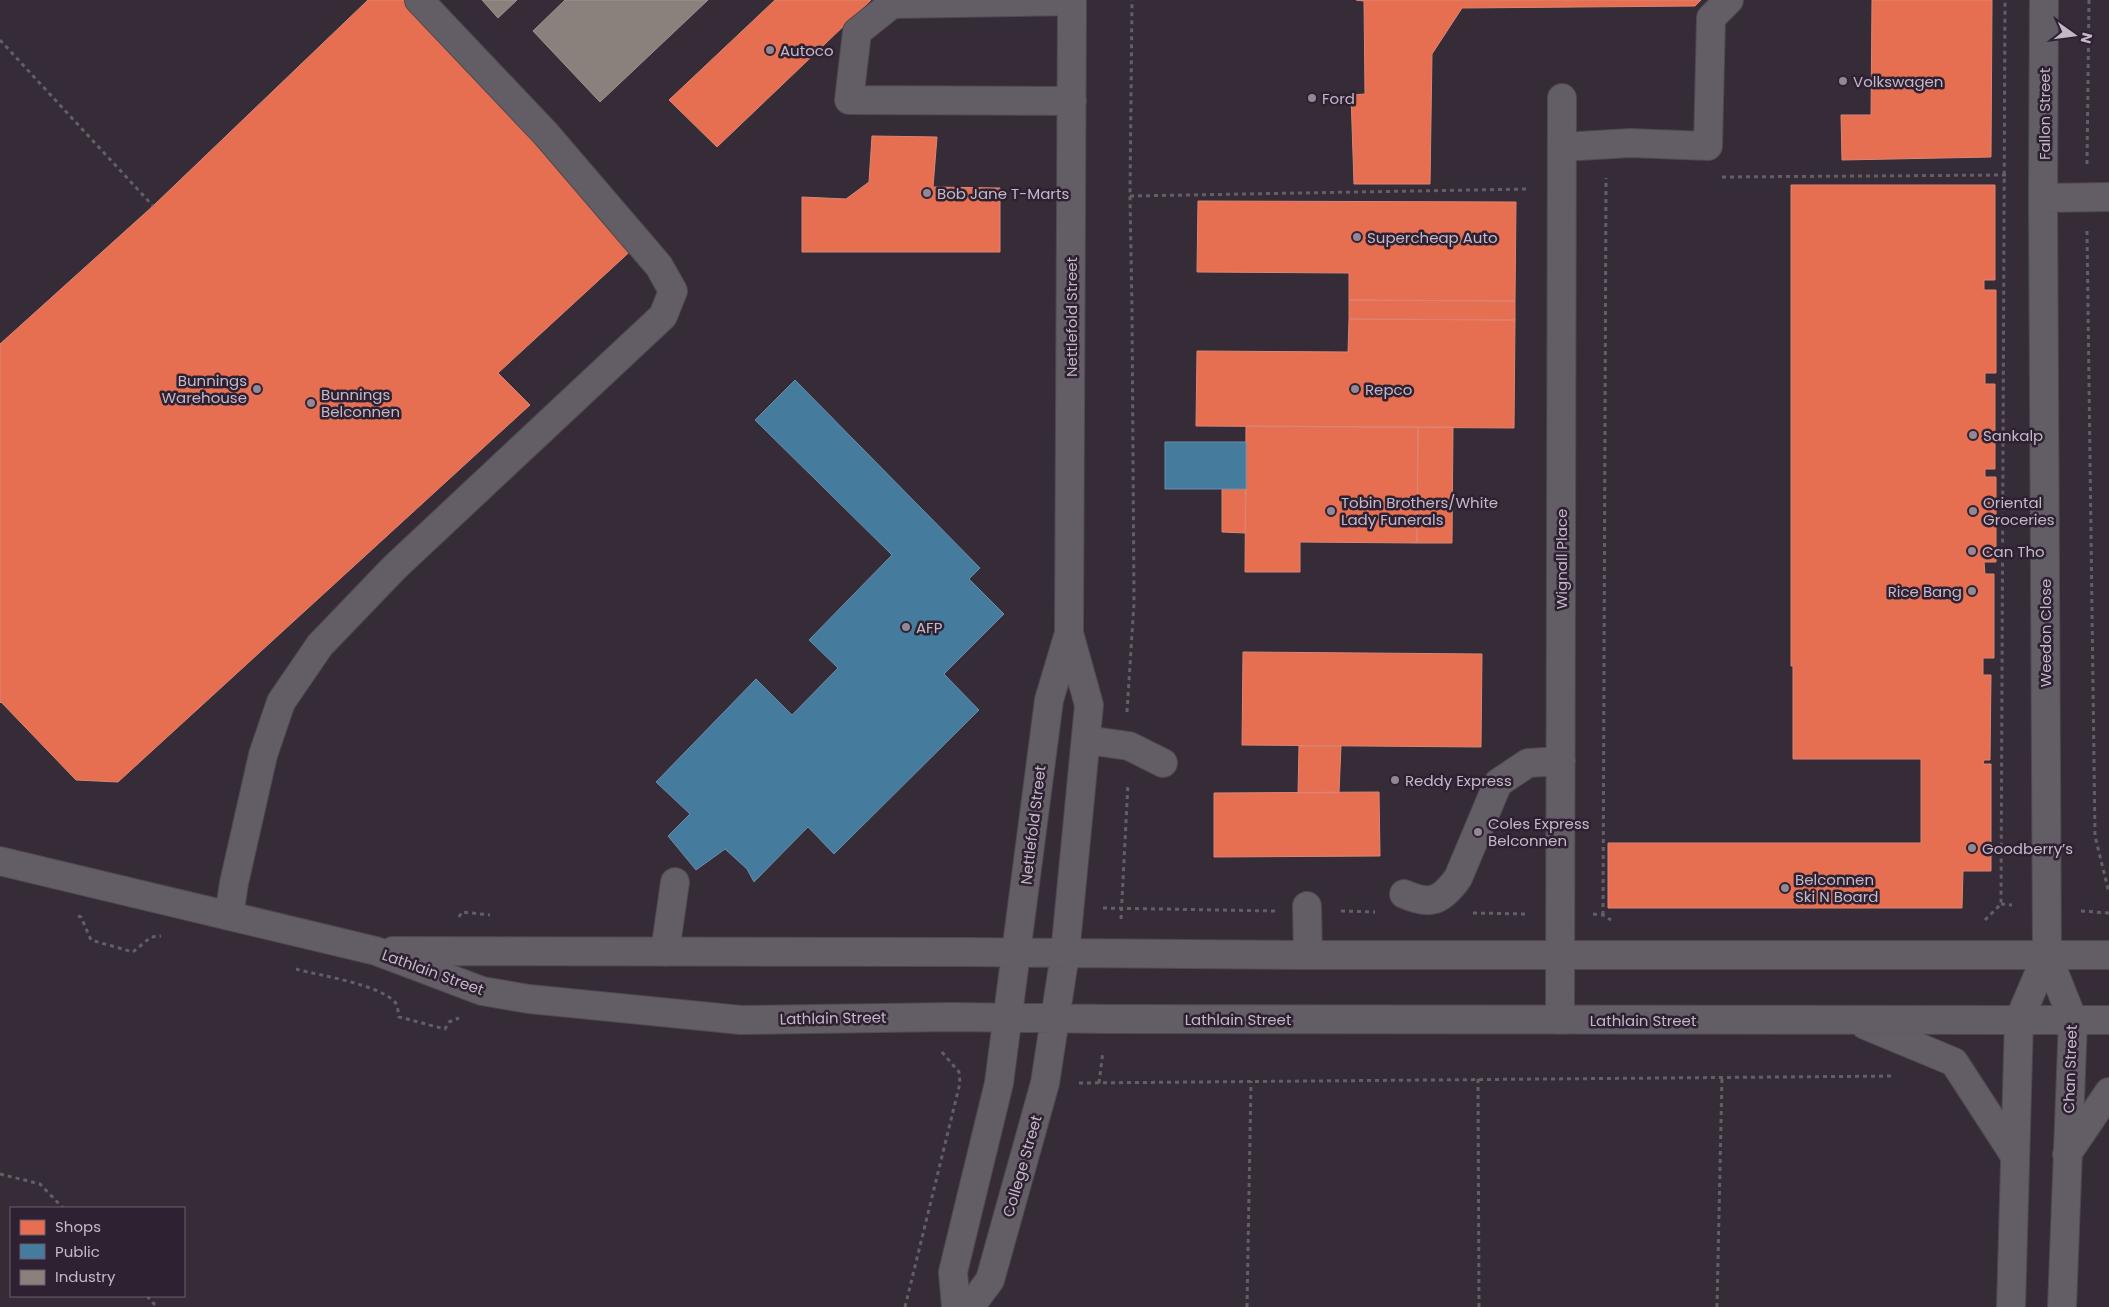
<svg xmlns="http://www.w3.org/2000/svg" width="2109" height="1307" viewBox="0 0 2109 1307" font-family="Poppins,sans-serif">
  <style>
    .shops { fill: #e76f51; stroke: #dc8574 }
    .public { fill: #457b9d; stroke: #6b8daa }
    .industry { fill: #8a817c; stroke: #9b9292 }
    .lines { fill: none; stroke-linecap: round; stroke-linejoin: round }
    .minor-casing { stroke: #4f4851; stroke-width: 30 }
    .path { stroke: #645e67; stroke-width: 3; stroke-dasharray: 4 4; stroke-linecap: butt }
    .minor { stroke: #635d66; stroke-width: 28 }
    .poi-dot { fill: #928795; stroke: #2e2132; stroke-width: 2 }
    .labels { text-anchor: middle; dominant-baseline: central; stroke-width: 5; stroke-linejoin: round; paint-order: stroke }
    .poi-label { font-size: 15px; fill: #c4b8c7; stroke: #2e2132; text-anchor: start }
    .street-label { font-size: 15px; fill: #c4b8c7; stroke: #2e2132 }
  </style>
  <rect width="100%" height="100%" fill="#352c38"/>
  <path class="shops" d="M368 0H407L636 246 498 373 530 405 118 782 76 780 1 702 0 703V344L153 206Z
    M775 0H871L717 147 669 100Z
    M1356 0H1701L1695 6 1462 8 1432 54 1430 184H1354L1351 95 1365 94 1364 1Z
    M1872 0H1992L1991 157 1842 160 1841 115H1871Z
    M872 136 937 137 933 187 1000 188V252H802V197L846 199 869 182Z
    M1791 185H1995V280H1984V290H1996V373H1985V384H1995V469H1985V477H1996V562H1984L1985 574H1994V658H1983V675H1991L1990 760H1984L1983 764H1991V871H1963L1962 908H1608V843H1921V759H1793V666H1791Z
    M1198 201 1516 202 1515 301 1349 300V273L1197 272Z
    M1349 300 1515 301V320L1349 319Z
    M1349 319 1515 320 1514 428 1196 426 1197 351 1348 352Z
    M1246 426 1418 427 1417 543 1300 542V572H1245Z
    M1418 427H1453L1452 543H1417Z
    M1222 489H1246L1245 533 1222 532Z
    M1243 652 1482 654 1481 747 1242 745Z
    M1299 746H1341L1339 793H1298Z
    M1379 792 1380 856 1214 857V793Z"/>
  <path class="public" d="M795 380 980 568 969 579 1004 614 944 674 979 710 834 854 808 827 754 882 747 869 725 849 696 870 668 836 690 814 656 782 756 679 792 715 838 668 809 640 892 555 755 420Z
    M1165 442H1246V489H1165Z"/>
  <path class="industry" d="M482 0H517L498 18Z
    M565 0H708L600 102 533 31Z"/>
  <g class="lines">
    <g class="minor-casing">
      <path id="minor" d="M2044 0 2043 198 2047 955 2073 1020 2062 1307
        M1072 101 849 100 857 32 892 4 1072 1
        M1562 147 1630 143 1708 146 1711 18 1729 0
        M2043 198 2109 197
        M1086 740 1129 746 1163 763
        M0 861 376 951 482 991 529 999 741 1020 952 1017 1108 1019 2109 1020
        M1404 894C1431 906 1441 901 1458 878L1498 783 1528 763 1561 761
        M1307 906 1308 955
        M229 916 234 883 263 755 281 702 320 645 395 567 663 316 673 291 659 266 546 134 419 0
        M393 951 965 952 1308 955H2109
        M665 952 675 882
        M1560 1020 1562 98
        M1865 1025 1954 1062 2015 1156
        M2067 1154 2109 1092
        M956 1307 953 1272 999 1083 1049 700 1069 633 1072 0
        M970 1307 990 1280 1045 1083 1065 954 1089 705 1069 633
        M2011 1307 2019 1020 2047 955"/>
    </g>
    <path class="path" d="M0 40 153 206
      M2087 164 2089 0
      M1722 177 2006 175
      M1130 196 1529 189
      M2087 231 2095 836 2109 893
      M1127 712 1134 603 1132 310 1130 196 1132 0
      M2001 904 2012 905
      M1103 908 1275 911
      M1341 911 1375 912
      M2081 911 2109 913
      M1473 913 1527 914
      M1593 914 1603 915 1611 920
      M1603 915 1606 178
      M78 916 81 917 91 940 133 952 151 937 161 936
      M459 917 462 912 490 915
      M1121 919 1128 783
      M1985 920 2001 904 2005 0
      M296 969C321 976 378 984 395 1002 398 1006 398 1012 399 1017L445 1029 449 1022 459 1018
      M1478 1079 1479 1307
      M1079 1083 1895 1076
      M1099 1083 1103 1051
      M0 1174 40 1184 63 1208
      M147 1296 157 1307
      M905 1307 960 1083 959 1072 941 1051
      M1247 1307 1251 1081
      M1717 1307 1722 1077"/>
    <use href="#minor" class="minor"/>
  </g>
  <g class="poi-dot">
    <circle cx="770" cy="50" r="5"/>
    <circle cx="1843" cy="81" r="5"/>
    <circle cx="1312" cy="98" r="5"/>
    <circle cx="927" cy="193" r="5"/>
    <circle cx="1357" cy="237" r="5"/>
    <circle cx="257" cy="389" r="5"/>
    <circle cx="1355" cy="389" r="5"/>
    <circle cx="311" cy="403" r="5"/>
    <circle cx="1973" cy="435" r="5"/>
    <circle cx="1331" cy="511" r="5"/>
    <circle cx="1973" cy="511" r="5"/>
    <circle cx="1972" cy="551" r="5"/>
    <circle cx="1972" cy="591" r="5"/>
    <circle cx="906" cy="627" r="5"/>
    <circle cx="1395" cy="780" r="5"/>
    <circle cx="1478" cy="832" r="5"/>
    <circle cx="1972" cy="848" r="5"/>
    <circle cx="1785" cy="888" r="5"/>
  </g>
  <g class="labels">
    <g class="poi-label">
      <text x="780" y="50">Autoco</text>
      <text x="1853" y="81">Volkswagen</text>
      <text x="1322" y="98">Ford</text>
      <text x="937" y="193">Bob Jane T-Marts</text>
      <text x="1367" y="237">Supercheap Auto</text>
      <text x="247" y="380" text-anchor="end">Bunnings<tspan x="247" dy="17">Warehouse</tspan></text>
      <text x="1365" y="389">Repco</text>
      <text x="321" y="394">Bunnings<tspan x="321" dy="17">Belconnen</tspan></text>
      <text x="1983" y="435">Sankalp</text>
      <text x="1341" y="502">Tobin Brothers/White<tspan x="1341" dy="17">Lady Funerals</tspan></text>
      <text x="1983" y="502">Oriental<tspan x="1983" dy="17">Groceries</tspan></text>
      <text x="1982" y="551">Can Tho</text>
      <text x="1962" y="591" text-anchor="end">Rice Bang</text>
      <text x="916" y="627">AFP</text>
      <text x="1405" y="780">Reddy Express</text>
      <text x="1488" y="823">Coles Express<tspan x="1488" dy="17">Belconnen</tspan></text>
      <text x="1982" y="848">Goodberry’s</text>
      <text x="1795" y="879">Belconnen<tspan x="1795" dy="17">Ski N Board</tspan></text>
    </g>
    <g class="street-label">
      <text transform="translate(2044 114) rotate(-90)">Fallon Street</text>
      <text transform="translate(1071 317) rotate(-90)">Nettlefold Street</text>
      <text transform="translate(1561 559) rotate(-90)">Wignall Place</text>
      <text transform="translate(2045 633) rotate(-90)">Weedon Close</text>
      <text transform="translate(1033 825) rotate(-83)">Nettlefold Street</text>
      <text transform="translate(433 972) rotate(20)">Lathlain Street</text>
      <text transform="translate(833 1018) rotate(-1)">Lathlain Street</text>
      <text x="1238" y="1019">Lathlain Street</text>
      <text x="1643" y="1020">Lathlain Street</text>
      <text transform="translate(2070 1069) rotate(-88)">Chan Street</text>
      <text transform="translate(1022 1166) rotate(-74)">College Street</text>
    </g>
  </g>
  <rect x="10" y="1207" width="175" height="90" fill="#2e2132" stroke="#6a5d6e"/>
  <rect x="20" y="1220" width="25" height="15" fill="#e76f51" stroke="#6a5d6e"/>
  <text x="55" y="1232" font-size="15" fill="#c4b8c7">Shops</text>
  <rect x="20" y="1244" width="25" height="15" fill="#457b9d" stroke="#6a5d6e"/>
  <text x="55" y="1257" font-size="15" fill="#c4b8c7">Public</text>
  <rect x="20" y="1270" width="25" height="15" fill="#8a817c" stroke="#6a5d6e"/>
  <text x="55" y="1282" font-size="15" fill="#c4b8c7">Industry</text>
  <g transform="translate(2074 35) rotate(104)" stroke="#2e2132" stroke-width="4" paint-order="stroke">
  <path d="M0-4L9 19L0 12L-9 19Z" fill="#c4b8c7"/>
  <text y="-8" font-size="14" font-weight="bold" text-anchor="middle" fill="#c4b8c7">N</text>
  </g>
</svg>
